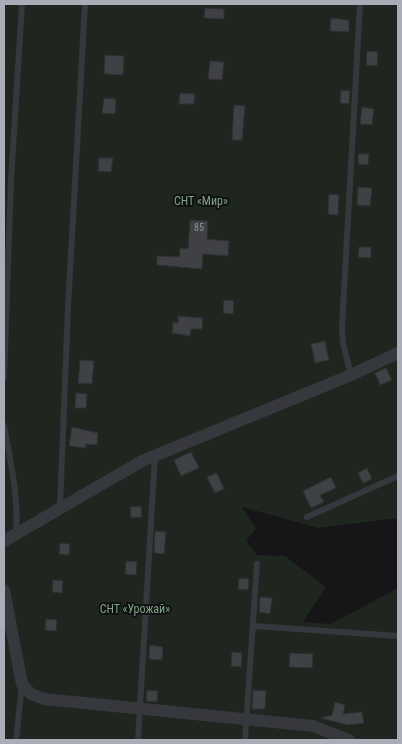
<svg xmlns="http://www.w3.org/2000/svg" width="402" height="744" viewBox="0 0 402 744" font-family="'Roboto Condensed',sans-serif">
  <style>
    .green { fill: #1e261f }
    .building { fill: #404145; stroke: #303034 }
    .lines { fill: none; stroke-linecap: round; stroke-linejoin: round }
    .lane { stroke: #37383d; stroke-width: 6 }
    .street { stroke: #37383d; stroke-width: 12 }
    .labels { text-anchor: middle; dominant-baseline: central; stroke-width: 4; stroke-linejoin: round; paint-order: stroke }
    .number-label { font-size: 10px; fill: #8e929b }
    .park-label { font-size: 12px; fill: #7fa381; stroke: #111113 }
  </style>
  <rect width="100%" height="100%" fill="#161618"/>
  <path class="green" d="M4 4H398V518L318 528 242 507 256 529 246 541 257 555 285 556 326 587 303 622 331 624 398 588V740H4Z"/>
  <path class="building" d="M205 8 224 9V19L204 18Z
    M331 18 349 20V32L330 31Z
    M367 51 378 52 377 66 366 65Z
    M105 55 124 56 123 75 104 74Z
    M210 61 224 62 222 80 208 79Z
    M341 90 350 91 349 104 340 103Z
    M180 93 195 94 194 104H179Z
    M104 98 116 99 115 114 102 113Z
    M234 105 245 106 242 140H232Z
    M362 107 374 109 372 125 360 124Z
    M358 154H369L368 165 358 164Z
    M99 158H113L111 172 98 171Z
    M358 187 372 188 370 206 357 205Z
    M329 194 339 195 338 215 328 214Z
    M190 220 208 221 207 239 229 241 228 256 203 254 202 269 157 265V256L179 257 180 248 188 249Z
    M359 247H371V258L358 257Z
    M224 300 234 301 233 314 223 313Z
    M178 316 203 318 202 329H191L190 336 172 333 173 322 178 323Z
    M325 341 329 360 315 363 311 344Z
    M80 360 94 361 92 384 78 383Z
    M386 368 392 380 380 385 375 373Z
    M76 393 87 394 86 408H75Z
    M72 427 98 433 97 445 86 444V448L69 446Z
    M191 452 199 468 181 476 174 460Z
    M367 468 372 479 363 483 358 473Z
    M217 473 224 489 215 493 207 477Z
    M331 477 336 488 320 495 324 502 311 508 303 491Z
    M141 506 142 517 131 518 130 507Z
    M155 531 166 532 164 554 154 553Z
    M60 543 70 544 69 555 59 554Z
    M126 561 137 562 136 575 125 574Z
    M239 578 249 579 248 590 238 589Z
    M53 580 63 581 62 593 52 592Z
    M260 597 272 598 270 614 259 612Z
    M46 619 57 620 56 631 45 630Z
    M150 645 163 647 162 660 149 659Z
    M232 652 242 653 241 667 231 666Z
    M290 653 313 654 312 668 289 667Z
    M147 690 158 691 157 702 146 701Z
    M253 690 266 691 265 709H252Z
    M335 702 345 705 343 714 362 712 364 723 348 725 320 718 332 715Z"/>
  <g class="lines">
    <path class="lane" d="M351 375 343 343 342 327 360 4
      M4 378 11 180 22 4
      M4 425C10 461 19 496 16 533
      M60 507 68 308 85 4
      M307 517 398 476
      M253 626 398 636
      M16 740 22 685
      M138 740 155 455
      M245 740 257 564"/>
    <path class="street" d="M4 541 142 461 351 375 398 353
      M4 590 22 684 31 694 44 699 313 726 349 740"/>
  </g>
  <g class="labels">
    <g class="number-label">
      <text x="199" y="227">85</text>
    </g>
    <g class="park-label">
      <text x="201" y="201">СНТ «Мир»</text>
      <text x="135" y="609">СНТ «Урожай»</text>
    </g>
  </g>
  <rect width="402" height="744" fill="none" stroke="#a8adb8" stroke-width="10"/>
</svg>
